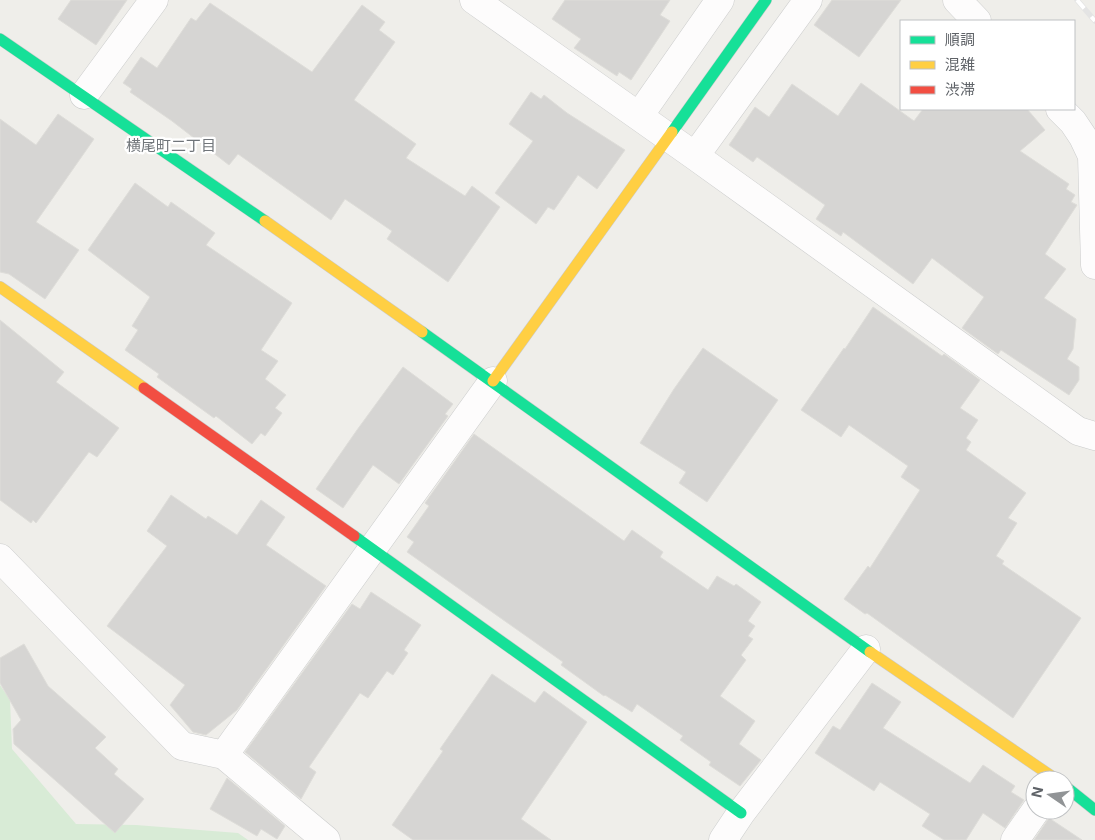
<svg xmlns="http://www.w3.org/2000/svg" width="1095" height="840" viewBox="0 0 1095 840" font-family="Inter,'Noto Sans JP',sans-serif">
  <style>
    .green { fill: #d8ebd6 }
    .building { fill: #d6d5d3; stroke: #deddd9 }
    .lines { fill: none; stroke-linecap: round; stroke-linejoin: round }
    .street-casing { stroke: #cbcccc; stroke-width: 29 }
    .fast-casing { stroke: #cacacb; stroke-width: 12 }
    .slow-casing { stroke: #cacacb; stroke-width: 12 }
    .jam-casing { stroke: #cacacb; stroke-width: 12 }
    .street { stroke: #fdfcfc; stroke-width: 28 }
    .fast { stroke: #16e098; stroke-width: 11 }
    .slow { stroke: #ffcf43; stroke-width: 11 }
    .jam { stroke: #f24e42; stroke-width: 11 }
    .rail-casing { stroke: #e4e4e4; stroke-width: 5.5 }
    .rail { stroke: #fff; stroke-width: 4; stroke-dasharray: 11; stroke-linecap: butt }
    .labels { text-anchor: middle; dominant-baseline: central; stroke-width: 4.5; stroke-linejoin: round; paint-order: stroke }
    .neighbourhood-label { font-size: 15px; fill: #70757a; stroke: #fff }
  </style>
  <rect width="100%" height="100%" fill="#efeeea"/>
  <path class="green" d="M0 685 10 700 12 749 76 824 136 825 238 833 248 840H0Z"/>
  <path class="building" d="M71 0H127L96 45 58 19Z
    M565 0H670L660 15 670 21 631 80 619 72 617 76 574 48 581 39 552 19Z
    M832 0H901L859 57 814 25Z
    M210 3 312 72 362 5 385 22 379 30 395 42 354 100 416 144 406 158 465 196 472 186 500 207 448 282 387 239 392 231 345 199 331 220 238 154 229 165 172 121 130 92 132 89 123 83 141 57 157 68 191 18 196 21Z
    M861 83 914 121 923 109H1027L1045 130 1020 151 1069 184 1066 189 1075 195 1071 202 1077 205 1045 254 1066 269 1044 298 1076 319 1073 349 1067 359 1079 367V380L1069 395 1001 350 998 354 962 328 984 297 932 258 913 284 843 232 841 236 816 219 825 205 757 157 753 162 729 145 755 107 769 117 792 84 838 116Z
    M531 92 541 99 544 95 567 113 625 150 597 189 578 175 554 210 548 207 536 224 495 193 533 141 509 124Z
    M58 114 94 139 36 222 79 250 45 299 9 274 0 272V119L36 145Z
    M135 183 168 207 171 202 215 233 206 245 292 303 261 350 278 361 265 379 286 395 275 408 282 413 265 436 261 433 252 444 216 416 214 418 157 377 159 374 125 350 138 330 132 326 150 297 88 250Z
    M873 307 942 356 944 354 980 380 960 408 978 420 966 438 971 442 966 450 1026 493 1008 518 1017 523 996 556 1004 561 1002 564 1081 618 1013 718 867 613 865 614 844 599 868 566 870 568 920 490 901 477 908 466 849 425 841 437 801 410 844 348 845 349Z
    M0 320 64 372 56 382 119 428 97 457 89 452 36 523 33 520 31 523 0 500Z
    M703 348 778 400 707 502 679 483 686 472 640 443 674 389Z
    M403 367 453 404 445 414 448 416 399 484 373 465 343 508 316 489 357 430Z
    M474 434 624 541 632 530 663 552 660 557 708 590 717 576 734 586 736 584 761 602 748 621 755 626 748 636 753 639 741 655 746 660 720 696 755 721 739 744 761 760 740 786 709 765 711 762 680 740 683 736 637 704 632 712 605 695 604 696 561 665 563 662 407 552 414 542 407 537 429 506 425 503Z
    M171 495 206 519 208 516 237 535 261 500 285 517 266 545 326 586 237 710 206 735 193 732 170 705 185 685 107 626 167 546 147 531Z
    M371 592 421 625 404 650 408 653 393 675 387 671 368 698 360 693 309 767 316 772 301 799 245 752 352 604 360 609Z
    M24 644 48 686 106 737 95 748 118 769 114 774 144 799 115 833 14 744 13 729 21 720 0 683V658Z
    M492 674 535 703 544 691 587 722 521 819 551 840H413L392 825 443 751 440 749Z
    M872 683 901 702 883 728 970 783 983 765 1015 786 1011 792 1024 800 1005 828 983 813 966 840H944L922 826 930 814 880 782 874 791 815 753 833 726 840 730Z
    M227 778 285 826 277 839 261 829 257 836 210 809Z
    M1049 818 1082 840H1034Z"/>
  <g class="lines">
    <g class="street-casing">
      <path id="street" d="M474 0 695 156 1078 431 1095 436
        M957 0 977 21
        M84 95 154 0
        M1060 109 1073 122 1083 137 1092 156 1095 265
        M639 116 720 0
        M695 156 808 0
        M0 558 182 746 224 755 326 840
        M224 755 493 381
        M723 840 741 813 866 649
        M1015 840 1036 810"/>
    </g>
    <g class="fast-casing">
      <path id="fast" d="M0 39 265 221
        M672 132 766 0
        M422 332 870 652
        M354 536 741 813
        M1065 786 1095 810"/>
    </g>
    <g class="slow-casing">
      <path id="slow" d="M265 221 422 332
        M0 287 144 388
        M493 381 672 132
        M870 652 1057 780"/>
    </g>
    <g class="jam-casing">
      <path id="jam" d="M144 388 354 536"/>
    </g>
    <use href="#street" class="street"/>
    <use href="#fast" class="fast"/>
    <use href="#slow" class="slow"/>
    <use href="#jam" class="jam"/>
    <g class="rail-casing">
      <path id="rail" d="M1077 0 1095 21"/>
    </g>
    <use href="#rail" class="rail"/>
  </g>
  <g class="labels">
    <g class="neighbourhood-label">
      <text x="171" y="145">横尾町二丁目</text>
    </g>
  </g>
  <rect x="900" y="20" width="175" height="90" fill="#ffffff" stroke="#bfc1c3"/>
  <rect x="910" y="36" width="25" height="8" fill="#16e098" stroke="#bfc1c3"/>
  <text x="945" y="45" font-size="15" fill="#5f6368">順調</text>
  <rect x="910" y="61" width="25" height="8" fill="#ffcf43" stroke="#bfc1c3"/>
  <text x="945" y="70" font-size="15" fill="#5f6368">混雑</text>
  <rect x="910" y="86" width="25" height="8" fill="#f24e42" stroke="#bfc1c3"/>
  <text x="945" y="95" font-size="15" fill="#5f6368">渋滞</text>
  <g transform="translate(1050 795) rotate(283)"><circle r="24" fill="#ffffff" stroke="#bfc1c3"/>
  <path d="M0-4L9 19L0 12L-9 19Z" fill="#919496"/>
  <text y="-8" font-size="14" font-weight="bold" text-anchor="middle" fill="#5f6368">N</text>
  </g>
</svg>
